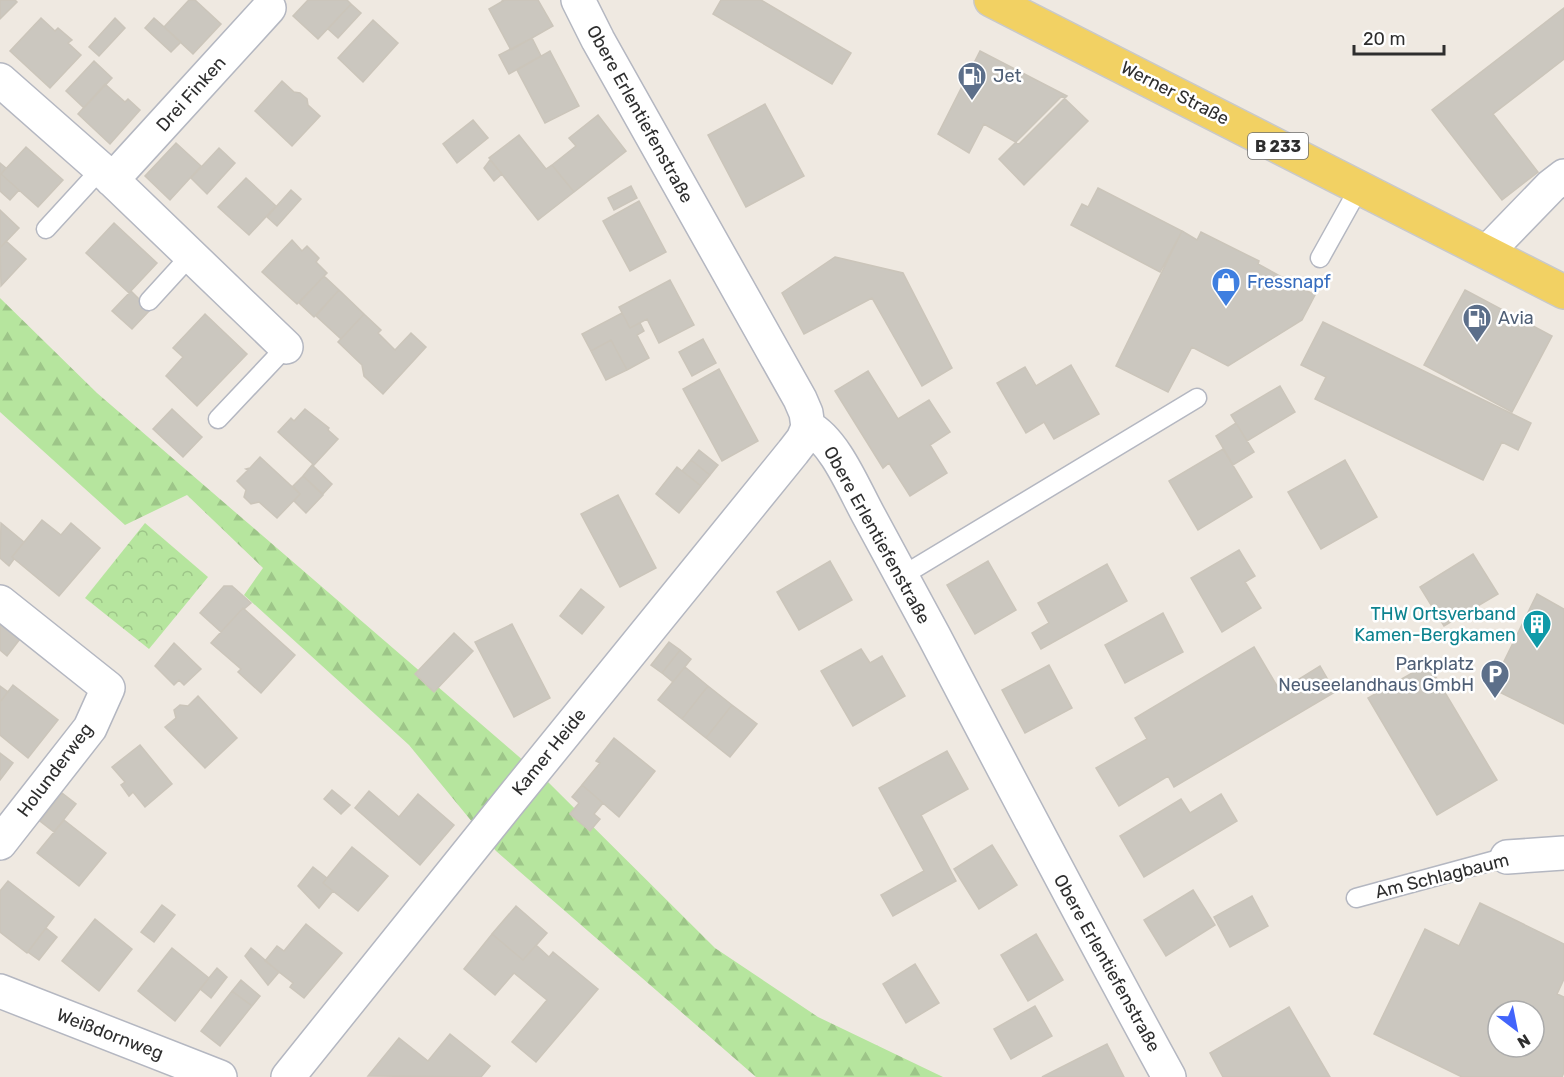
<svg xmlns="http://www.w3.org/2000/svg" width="1564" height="1077" viewBox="0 0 1564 1077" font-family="Rubik,sans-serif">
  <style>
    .forest { fill: url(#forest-firs) }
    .park { fill: url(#park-crowns) }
    .building { fill: #cbc7bf; stroke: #cbc5ba; stroke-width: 1.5; fill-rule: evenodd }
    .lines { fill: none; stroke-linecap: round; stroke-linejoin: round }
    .service-casing { stroke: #b4b7c1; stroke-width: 21 }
    .minor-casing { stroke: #b4b7c1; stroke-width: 36 }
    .primary-casing { stroke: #c9c9c9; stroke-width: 36 }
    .service { stroke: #fff; stroke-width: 18 }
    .minor { stroke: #fff; stroke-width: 33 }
    .primary { stroke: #f2d163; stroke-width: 33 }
    .labels { text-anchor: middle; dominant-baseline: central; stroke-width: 5; stroke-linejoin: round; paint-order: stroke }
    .shield { fill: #fff; stroke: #6d6d6d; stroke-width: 1.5 }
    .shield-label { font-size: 16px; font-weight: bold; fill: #2e2e2e }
    .service-label { font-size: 18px; fill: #4e5e75; stroke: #fff; text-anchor: start }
    .street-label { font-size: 18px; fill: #2e2e2e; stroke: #fff }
    .shop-label { font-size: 18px; fill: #366cbe; stroke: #fff; text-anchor: start }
    .culture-label { font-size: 18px; fill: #0d838f; stroke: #fff; text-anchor: end }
  </style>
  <defs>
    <pattern id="forest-firs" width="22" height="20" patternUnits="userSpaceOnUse" patternTransform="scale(1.5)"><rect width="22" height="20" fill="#b6e59e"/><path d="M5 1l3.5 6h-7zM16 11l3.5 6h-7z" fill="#9dc588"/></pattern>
    <pattern id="park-crowns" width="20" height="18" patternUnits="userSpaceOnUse" patternTransform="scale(1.5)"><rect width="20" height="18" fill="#b6e59e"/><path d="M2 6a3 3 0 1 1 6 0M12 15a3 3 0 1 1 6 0" fill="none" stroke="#9dc588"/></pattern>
  </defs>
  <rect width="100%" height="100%" fill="#efe9e1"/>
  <path class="forest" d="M0 298 97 393 547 781 715 948 818 1017 943 1077H756L496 851 409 745 244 595 263 568 187 495 125 525 0 412Z"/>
  <path class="park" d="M145 523 208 577 149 649 85 598Z"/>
  <path class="building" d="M0 0H15L17 2 0 19Z
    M189 0H195L221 24 193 54 164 27Z
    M308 0H347L351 4 318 39 293 16Z
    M502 0H538L553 26 511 50 489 9 503 1Z
    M721 0H761L851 53 832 84 713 14Z
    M351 4 361 13 338 38 328 29Z
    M1564 8V59L1493 114 1538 172 1502 200 1432 110Z
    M41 18 55 31 58 28 72 40 68 43 81 55 50 88 10 51Z
    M115 18 125 28 99 56 89 47Z
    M154 18 181 42 171 52 145 28Z
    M373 20 398 43 363 82 338 58Z
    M532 38 541 56 509 74 499 55Z
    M550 51 579 106 545 123 517 70Z
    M980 51 1067 96 1019 144 984 124 969 153 938 134Z
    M94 61 112 78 84 108 66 91Z
    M282 81 294 92 300 93 307 99 308 105 320 116 292 146 255 111Z
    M105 84 125 102 128 99 140 110 110 144 78 114Z
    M1062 96 1088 121 1024 185 999 159Z
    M765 104 804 176 746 207 708 135Z
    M598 115 626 151 574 192 552 165 576 146 569 138Z
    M473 120 488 138 457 163 443 144Z
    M519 135 546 169 552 165 574 192 538 220 489 158Z
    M176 143 201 166 170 200 145 176Z
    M26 147 63 180 38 207 1 174Z
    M219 148 235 163 207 194 191 178Z
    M490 160 502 174 494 181 484 168Z
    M0 163 6 168 1 174 19 190 10 200 0 191Z
    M246 178 276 206 249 235 218 207Z
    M631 186 637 198 614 210 608 198Z
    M1098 188 1182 231 1160 272 1071 225 1082 204 1088 207Z
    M291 190 301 199 277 226 267 217Z
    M639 201 666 252 630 271 603 221Z
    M0 210 19 228 0 248Z
    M114 223 157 263 129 293 86 253Z
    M1182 231 1197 240 1201 232 1259 261 1258 264 1315 295 1302 320 1228 366 1192 347 1168 392 1116 366Z
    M292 240 302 251 307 246 319 258 316 262 327 273 297 304 262 272Z
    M6 241 26 259 1 286 0 248Z
    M835 257 903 273 952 368 922 386 872 298 804 334 782 293Z
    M324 276 339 290 314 317 299 303Z
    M670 280 694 325 659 343 647 319 630 328 619 307Z
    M339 290 364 314 341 339 316 316Z
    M1465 290 1552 336 1512 412 1424 365Z
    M131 291 150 310 132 329 112 311Z
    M622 313 630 328 640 323 644 331 637 335 649 358 627 370 611 340 591 351 582 334Z
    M205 314 247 354 197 406 166 376 183 357 173 348Z
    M364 314 381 330 378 333 395 350 411 333 426 347 383 394 364 376 362 365 338 342Z
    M1323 322 1531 423 1518 450 1502 442 1483 480 1315 399 1326 377 1301 365Z
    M703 339 716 363 692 376 679 352Z
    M611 340 627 370 606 380 591 351Z
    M1071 365 1099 414 1054 439 1044 422 1026 433 997 383 1025 367 1036 386Z
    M719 369 758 441 722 461 683 389Z
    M868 371 898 419 929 400 950 432 930 445 947 473 910 496 889 463 883 468 835 391Z
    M1280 386 1295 412 1247 441 1231 415Z
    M172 409 202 437 183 457 153 429Z
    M305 409 329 428 328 430 338 439 314 465 278 432 291 418 294 421Z
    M1236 423 1254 452 1233 465 1216 436Z
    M1223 449 1252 497 1198 530 1169 481Z
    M699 450 718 465 710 475 691 460Z
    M260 457 300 494 277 518 259 502 251 504 244 497 246 490 237 481 248 470 246 469 250 468Z
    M691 460 710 475 701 486 682 471Z
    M1345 460 1377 517 1321 549 1288 492Z
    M312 465 332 484 323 494 303 476Z
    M677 467 701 486 679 513 656 494Z
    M303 476 323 495 306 513 294 501 300 494 293 486Z
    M618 495 656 568 620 587 581 514Z
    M42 520 61 535 71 523 100 548 59 596 12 557Z
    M1 523 24 542 12 557 14 559 9 566 0 558Z
    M1239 550 1255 576 1245 582 1261 608 1222 632 1191 578Z
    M1473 554 1498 594 1444 626 1420 587Z
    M830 561 852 600 799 630 777 592Z
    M988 561 1016 610 975 634 947 585Z
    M1107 564 1127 601 1041 649 1032 633 1049 623 1038 603Z
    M224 586H232L251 603 244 609 243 608 221 632 200 613Z
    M581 589 604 607 582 634 560 616Z
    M1537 594 1564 609V724L1491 688Z
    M243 608 295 655 261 693 238 672 241 669 211 643Z
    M1163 613 1183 652 1125 683 1105 645Z
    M0 616 23 635 7 656 0 650Z
    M512 624 550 698 514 717 475 642Z
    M454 633 473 651 434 692 415 674Z
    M669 642 680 650 662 673 651 665Z
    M174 643 201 669 184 685 179 680 174 685 155 666Z
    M1254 647 1280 691 1320 666 1335 692 1174 787 1168 776 1119 806 1096 768 1147 739 1135 718Z
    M861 649 870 663 882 656 905 696 853 726 821 671Z
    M680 650 691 659 673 682 662 673Z
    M1428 664 1497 780 1437 815 1368 698Z
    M1049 665 1072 708 1025 733 1002 690Z
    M685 667 708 686 682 719 658 700Z
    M13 685 58 720 28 758 0 735V702Z
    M0 686 8 692 0 702Z
    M708 686 732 705 706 738 682 719Z
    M198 696 237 738 205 768 165 727 176 718 174 710 180 705 188 706Z
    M732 705 757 724 730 757 706 738Z
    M614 738 655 771 619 817 582 785 600 763 596 761Z
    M140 745 172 784 145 807 133 792 129 796 121 785 125 782 112 767Z
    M947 751 968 789 921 815 956 881 893 916 881 895 924 871 879 788Z
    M0 753 13 763 0 780Z
    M582 785 603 803 594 814 600 819 590 831 570 814 579 803 572 797Z
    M332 790 350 805 341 814 324 799Z
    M369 791 399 817 418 794 454 825 420 865 355 808Z
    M62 793 76 804 54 832 40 821Z
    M1221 794 1237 821 1144 877 1120 836 1181 799 1190 813Z
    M64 820 106 853 79 886 37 853Z
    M992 845 1017 885 979 909 954 869Z
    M352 847 388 876 358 911 323 883Z
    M313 867 327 878 323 883 333 891 319 908 298 886Z
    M8 881 54 917 27 953 0 932V891Z
    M1193 890 1215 925 1166 956 1144 920Z
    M1252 896 1268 926 1230 947 1214 917Z
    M1480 903 1564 944V979L1557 994 1564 997V1072L1562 1077H1462L1374 1034 1425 929 1459 946ZM1498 1011H1534V1047H1498Z
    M162 905 175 915 154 942 141 932Z
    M516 906 547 933 523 960 492 934Z
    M95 919 132 949 99 991 62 961Z
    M306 924 342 953 304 998 290 987 293 983 265 961 277 946 284 951Z
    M46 928 57 937 39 960 28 952Z
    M492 934 523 960 536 945 549 957 553 952 598 989 536 1062 512 1042 547 1000 514 973 495 995 464 969Z
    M1036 934 1063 980 1028 1001 1001 955Z
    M172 948 209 978 175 1021 138 991Z
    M251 948 279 972 268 985 245 956Z
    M915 964 939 1003 906 1023 883 984Z
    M217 968 227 977 211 998 200 989Z
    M241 980 260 996 252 1006 232 991Z
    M232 991 252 1006 220 1046 201 1031Z
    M1035 1006 1052 1036 1011 1059 994 1029Z
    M1289 1007 1330 1077H1223L1210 1053Z
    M450 1034 490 1066 481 1077 368 1076 399 1038 428 1061Z
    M1107 1044 1124 1077H1042Z"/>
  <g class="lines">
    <g class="service-casing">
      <path id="service" d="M46 229 101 169
        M1320 258 1359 188
        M149 301 191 255
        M218 419 286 347
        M902 576 1197 398
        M1356 898 1507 857"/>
    </g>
    <g class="minor-casing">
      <path id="minor" d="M578 0 598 40 800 399 806 413 808 427
        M0 80 101 169 286 347
        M112 180 269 8
        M1487 252 1551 186 1564 176
        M808 427C835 441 854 489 869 516 891 556 912 596 934 636 1011 783 1089 931 1169 1077
        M0 602 108 688 90 728 0 843
        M1507 857 1564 853
        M0 991 220 1077
        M288 1077 509 802 793 452 803 439 808 427"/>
    </g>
    <g class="primary-casing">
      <path id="primary" d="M991 0 1564 292"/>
    </g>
    <use href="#service" class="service"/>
    <use href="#minor" class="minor"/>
    <use href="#primary" class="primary"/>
  </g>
  <defs>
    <g id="fuel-pin" transform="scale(1.5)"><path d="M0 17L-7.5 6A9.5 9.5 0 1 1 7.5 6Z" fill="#5c6f8a" stroke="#fff"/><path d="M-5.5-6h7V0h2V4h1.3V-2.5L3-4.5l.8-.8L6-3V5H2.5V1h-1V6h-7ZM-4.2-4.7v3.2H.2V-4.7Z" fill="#fff"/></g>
    <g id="shop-pin" transform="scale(1.5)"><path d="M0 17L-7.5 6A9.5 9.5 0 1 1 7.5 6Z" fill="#3f7fe0" stroke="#fff"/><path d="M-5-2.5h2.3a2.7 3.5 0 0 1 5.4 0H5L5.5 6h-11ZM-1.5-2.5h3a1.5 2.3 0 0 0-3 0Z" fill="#fff"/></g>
    <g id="building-pin" transform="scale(1.5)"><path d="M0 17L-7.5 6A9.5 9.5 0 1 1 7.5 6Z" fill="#0f9aa8" stroke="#fff"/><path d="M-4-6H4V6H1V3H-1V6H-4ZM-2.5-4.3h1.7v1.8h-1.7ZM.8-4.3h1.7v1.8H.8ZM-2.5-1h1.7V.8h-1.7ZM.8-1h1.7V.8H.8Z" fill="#fff"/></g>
    <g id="parking-pin" transform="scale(1.5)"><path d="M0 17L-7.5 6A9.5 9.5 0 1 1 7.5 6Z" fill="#5c6f8a" stroke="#fff"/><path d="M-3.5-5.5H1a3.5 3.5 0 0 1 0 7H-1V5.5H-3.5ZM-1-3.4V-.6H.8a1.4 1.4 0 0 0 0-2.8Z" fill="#fff"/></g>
  </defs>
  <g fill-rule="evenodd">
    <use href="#fuel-pin" x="972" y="76"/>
    <use href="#shop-pin" x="1226" y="282"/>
    <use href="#fuel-pin" x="1477" y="318"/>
    <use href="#building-pin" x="1537" y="624"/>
    <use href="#parking-pin" x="1495" y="674"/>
  </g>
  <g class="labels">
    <rect class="shield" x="1248" y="133" width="60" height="26" rx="4.5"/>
    <g class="shield-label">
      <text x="1278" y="146">B 233</text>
    </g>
    <g class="service-label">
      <text x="993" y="76">Jet</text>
      <text x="1498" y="318">Avia</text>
      <text x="1474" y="664" text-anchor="end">Parkplatz<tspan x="1474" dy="21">Neuseelandhaus GmbH</tspan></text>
    </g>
    <g class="street-label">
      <text transform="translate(1175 93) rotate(27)">Werner Straße</text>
      <text transform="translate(191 94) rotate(-48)">Drei Finken</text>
      <text transform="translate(640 114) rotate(61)">Obere Erlentiefenstraße</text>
      <text transform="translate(877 535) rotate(61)">Obere Erlentiefenstraße</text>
      <text transform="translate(549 752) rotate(-51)">Kamer Heide</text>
      <text transform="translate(55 770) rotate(-53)">Holunderweg</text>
      <text transform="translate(1442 876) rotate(-14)">Am Schlagbaum</text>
      <text transform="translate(1107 963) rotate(61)">Obere Erlentiefenstraße</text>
      <text transform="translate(110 1034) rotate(21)">Weißdornweg</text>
    </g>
    <g class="shop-label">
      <text x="1247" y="282">Fressnapf</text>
    </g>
    <g class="culture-label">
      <text x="1516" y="614">THW Ortsverband<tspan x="1516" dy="21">Kamen-Bergkamen</tspan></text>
    </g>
  </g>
  <g transform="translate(1516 1029) rotate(148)"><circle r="28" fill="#ffffff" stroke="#ababab" stroke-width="1.5"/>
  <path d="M0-4.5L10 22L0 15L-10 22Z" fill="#4264fb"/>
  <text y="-9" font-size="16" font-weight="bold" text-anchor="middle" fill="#2e2e2e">N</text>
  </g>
  <path d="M1354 45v9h90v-9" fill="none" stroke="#2e2e2e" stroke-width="3"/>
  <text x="1363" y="45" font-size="18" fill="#2e2e2e" stroke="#ffffff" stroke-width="4.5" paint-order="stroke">20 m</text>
</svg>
